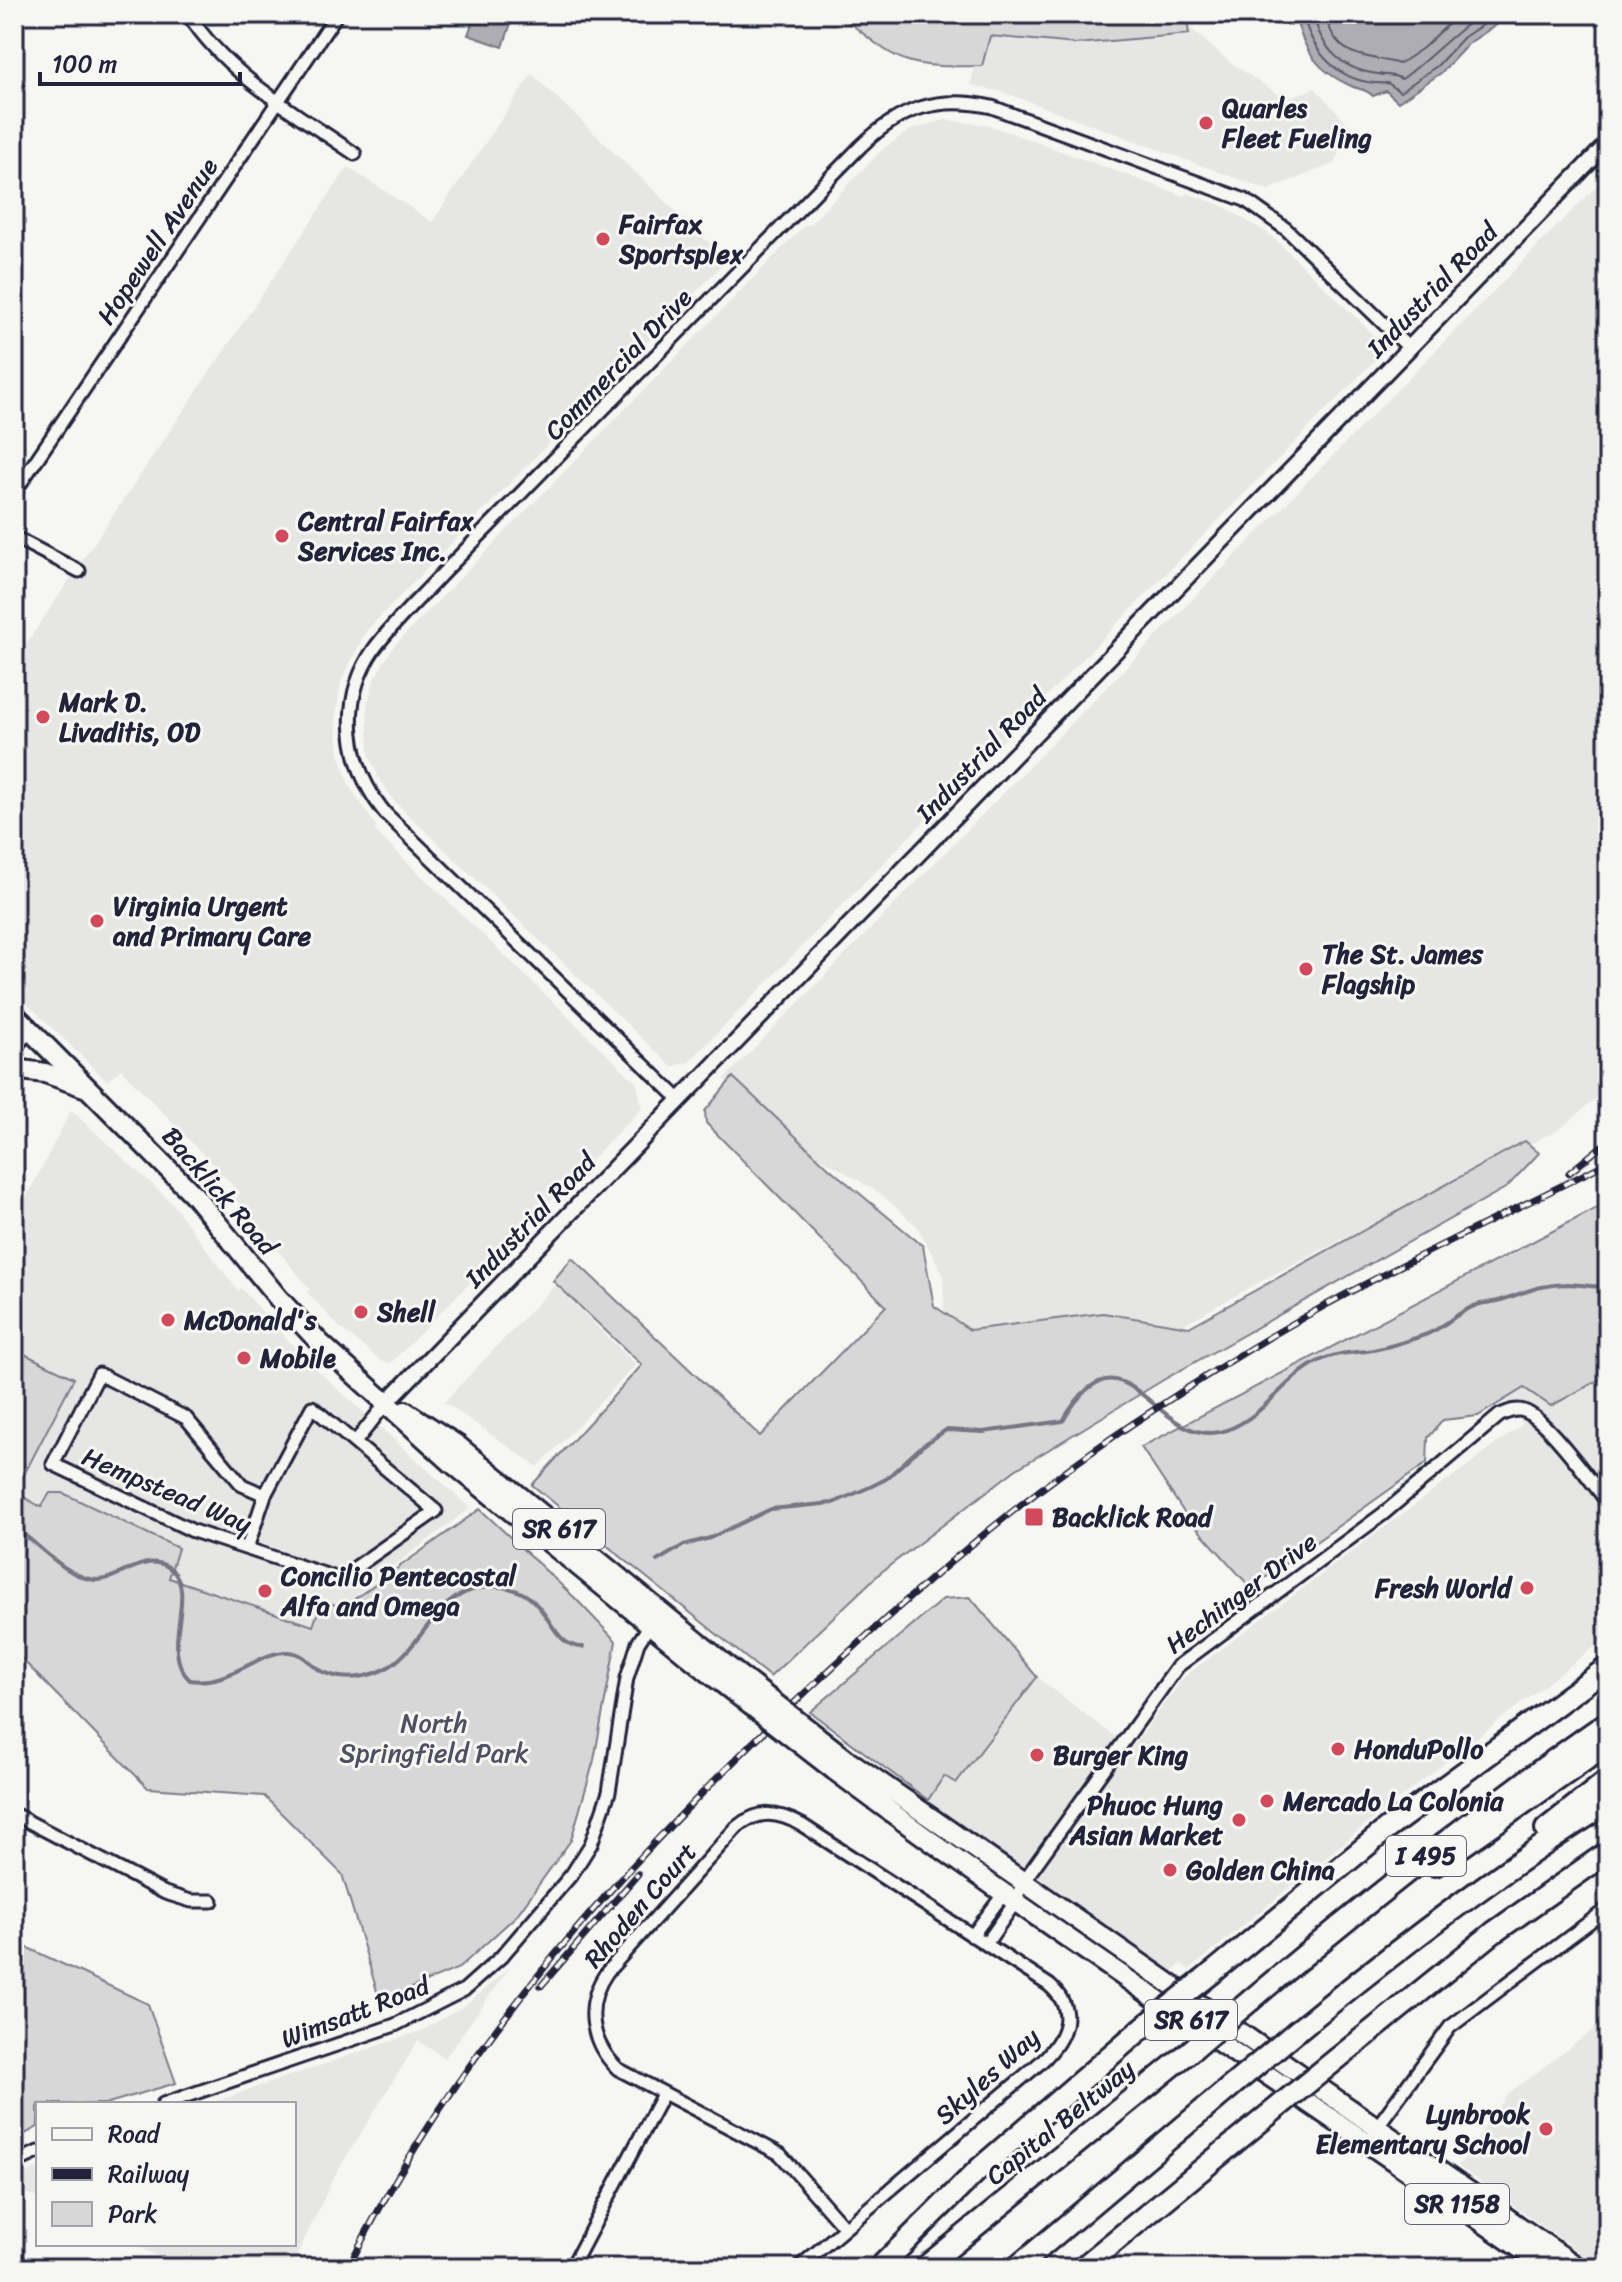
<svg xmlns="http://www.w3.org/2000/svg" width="1622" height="2282" viewBox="0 0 1622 2282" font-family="Sriracha,sans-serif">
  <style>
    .built { fill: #e6e6e4 }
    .green { fill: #d7d7d7; stroke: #7c7c89; stroke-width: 2 }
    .water { fill: #adadb3; stroke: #757583; stroke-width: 2 }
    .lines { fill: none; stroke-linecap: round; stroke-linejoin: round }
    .shore { stroke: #5a5a6b; stroke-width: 2 }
    .stream { stroke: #757583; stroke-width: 4 }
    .minor-casing { stroke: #22223b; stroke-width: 17 }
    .tertiary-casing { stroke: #22223b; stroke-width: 20 }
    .primary-casing { stroke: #22223b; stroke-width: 24 }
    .motorway-casing { stroke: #22223b; stroke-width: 26 }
    .minor { stroke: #f6f6f2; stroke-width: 11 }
    .tertiary { stroke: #f6f6f2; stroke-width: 14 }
    .primary { stroke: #f6f6f2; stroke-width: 18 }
    .motorway { stroke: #f6f6f2; stroke-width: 20 }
    .rail-casing { stroke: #22223b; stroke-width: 7 }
    .rail { stroke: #f6f6f2; stroke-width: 4; stroke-dasharray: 12; stroke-linecap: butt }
    .primary-bridge-casing { stroke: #22223b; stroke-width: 24; stroke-linecap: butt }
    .motorway-bridge-casing { stroke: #22223b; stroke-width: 26; stroke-linecap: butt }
    .primary-bridge { stroke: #f6f6f2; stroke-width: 18 }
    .motorway-bridge { stroke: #f6f6f2; stroke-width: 20 }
    .poi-dot { fill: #d1495b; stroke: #f6f6f2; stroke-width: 3 }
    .labels { text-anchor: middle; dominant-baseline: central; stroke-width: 6; stroke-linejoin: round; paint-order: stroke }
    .shield { fill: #f6f6f2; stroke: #626272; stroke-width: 2 }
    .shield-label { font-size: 24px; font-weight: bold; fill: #22223b }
    .poi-label { font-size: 26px; font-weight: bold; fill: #22223b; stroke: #f6f6f2; text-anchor: start }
    .street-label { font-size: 26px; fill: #22223b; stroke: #f6f6f2 }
    .park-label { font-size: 26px; fill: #4f4f62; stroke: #f6f6f2 }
  </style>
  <rect width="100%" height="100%" fill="#f6f6f2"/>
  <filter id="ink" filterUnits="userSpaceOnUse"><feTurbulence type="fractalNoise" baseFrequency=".0125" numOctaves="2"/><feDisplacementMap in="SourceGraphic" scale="16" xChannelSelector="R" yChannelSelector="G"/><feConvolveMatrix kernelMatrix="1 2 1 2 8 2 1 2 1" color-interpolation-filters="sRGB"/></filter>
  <g filter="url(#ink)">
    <path class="built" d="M1175 15 1231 63 1285 99 1315 88 1348 124 1335 163 1268 190 1003 92 971 85 981 24Z
      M532 74 727 260 367 630 341 681 336 717 339 753 350 787 377 827 374 830 637 1083 642 1108 391 1363 381 1361 339 1327 307 1292 310 1289 235 1199 240 1193 121 1069 107 1081 14 991V642L24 647 348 167 432 222Z
      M944 120 989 125 1184 196 1187 193 1223 206 1272 236 1375 336 1379 346 1378 357 689 1062 672 1067 395 802 378 777 369 754 367 706 375 677 394 646 806 224 808 226 883 149 910 130Z
      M1608 174V1088L1560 1129 1278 1272 1179 1327 945 1333 943 1274 917 1226 881 1194 785 1136 724 1079Z
      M71 1110 172 1203 238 1291 241 1288 309 1363 470 1508 256 1671 14 1505V1222Z
      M1608 1216V1636L1364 1826 1189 1970 1182 1964 1163 1980 928 1800 944 1776 956 1783 1037 1677 1131 1749 1184 1677 1523 1424 1431 1300Z
      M555 1285 636 1365 538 1467 444 1402Z
      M510 1967 445 2058 418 2041 334 2177 291 2268H183L132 2244H294V2104H208L421 2031 466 2005Z
      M1608 2019V2268H1602L1458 2166 1509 2093Z
      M38 2168V2199L14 2187V2181Z"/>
    <path class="green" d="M839 14H1186L1189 34 1076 44 990 36 982 66C903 68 900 64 839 14Z
      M733 1077 829 1168 923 1246 934 1306 970 1330 1103 1313 1189 1327 1525 1141 1539 1153 1507 1187 1165 1379 1015 1470 880 1573 770 1677 532 1485 642 1365 553 1281 572 1258 760 1436 886 1306 706 1123 705 1111Z
      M1608 1202V1375L1551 1406 1524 1388 1478 1416 1443 1420 1428 1438 1427 1463 1251 1588 1187 1517 1141 1447Z
      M14 1349 74 1378 15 1492 41 1507 50 1493H63L178 1548 169 1578 313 1626 322 1601 343 1607 480 1509 575 1598 616 1641 594 1760 571 1840 516 1916 459 1968 380 2001 342 1874 264 1796 148 1788 14 1651Z
      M970 1597 1037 1677 956 1783 944 1776 928 1800 810 1712 943 1599Z
      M26 1947 148 2004 176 2083 105 2104H38V2127L14 2140V1968Z"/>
    <path class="water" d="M484 14H533L531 23 513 17 503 47 468 35 473 21 481 23Z
      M1513 14 1469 43 1441 73 1398 102 1386 91 1373 96C1365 88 1360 90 1351 86 1317 71 1303 50 1295 15Z"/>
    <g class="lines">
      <path class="shore" d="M1303 14C1313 57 1344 86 1388 83L1400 92 1437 66 1464 37 1499 14
        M1313 14C1321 48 1342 70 1378 74 1388 76 1392 74 1402 79 1429 59 1452 34 1481 14
        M1325 14C1337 61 1362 53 1399 64L1423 48 1459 14"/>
      <path class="stream" d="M14 1527C38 1543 66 1578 96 1580 120 1581 148 1548 172 1570 198 1595 158 1651 190 1680 231 1686 259 1650 289 1652 301 1653 307 1660 315 1667 336 1682 362 1680 385 1669 423 1648 434 1595 481 1588 553 1577 543 1648 583 1647
        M657 1561 684 1545 710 1538 771 1509 833 1503 870 1487 886 1479 922 1446 946 1430 983 1432 1063 1421C1125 1312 1156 1455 1227 1430 1265 1416 1283 1379 1319 1361 1334 1353 1350 1353 1366 1351 1384 1349 1402 1342 1419 1337 1442 1331 1455 1312 1477 1305 1485 1302 1494 1303 1501 1300 1526 1292 1538 1285 1566 1284 1580 1284 1594 1288 1608 1286"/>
      <g class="minor-casing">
        <path id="minor" d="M188 14C228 76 296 113 355 154
          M14 493 337 14
          M14 537 79 571
          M680 1100 386 814C347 767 338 701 374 649 393 623 418 600 440 576L861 146C900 108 938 95 992 107L1245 200 1286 229 1409 348
          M356 1441 388 1401
          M247 1548 265 1495 312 1407 436 1511 339 1579 193 1531 53 1464 99 1374 186 1418 242 1485 265 1495
          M14 1814 165 1893 191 1901H212
          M972 1936 1005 1892
          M986 1944 1014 1904 1023 1882 1178 1666 1383 1514 1500 1415C1508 1412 1516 1408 1524 1411 1547 1419 1592 1483 1608 1503
          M163 2104 395 2025 464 1990 501 1957 572 1874 591 1844 609 1792 627 1678 638 1643 653 1620
          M1374 2131 1450 2027 1608 1908
          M14 2163 38 2152
          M571 2268 663 2094
          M798 2268 1041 2062C1066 2038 1078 2010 1049 1985L802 1825C778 1812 759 1809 737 1827L607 1972C584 2005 590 2042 618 2069L780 2154 845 2228"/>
      </g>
      <g class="tertiary-casing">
        <path id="tertiary" d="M14 1045 30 1030
          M388 1401 1608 143"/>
      </g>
      <g class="primary-casing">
        <path id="primary" d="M14 1014 194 1195 279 1299 320 1343 452 1463 713 1676
          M14 1069 45 1073 87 1088
          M405 1411 457 1445 726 1665
          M845 1758 1579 2268
          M834 1770C1066 1944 1311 2101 1548 2268"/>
      </g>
      <g class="motorway-casing">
        <path id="motorway" d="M1546 1829 1608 1780
          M1435 1865 1608 1744
          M1212 1973 1388 1828 1608 1667
          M1251 2000C1367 1902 1484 1808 1608 1722
          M1297 2031C1397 1949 1499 1871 1608 1803
          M1338 2058 1493 1933 1608 1852
          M879 2268 981 2167 1140 2030
          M924 2268 1182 2058
          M1016 2268 1228 2089
          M1082 2268 1267 2116"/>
      </g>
      <use href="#minor" class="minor"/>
      <use href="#tertiary" class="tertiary"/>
      <use href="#primary" class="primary"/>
      <use href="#motorway" class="motorway"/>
      <g class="rail-casing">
        <path id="rail" d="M1569 1173 1608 1141
          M541 1986 638 1874
          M348 2268C461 2041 627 1860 810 1688 916 1589 1027 1492 1149 1413 1204 1377 1260 1341 1317 1310 1412 1257 1512 1212 1608 1162"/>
      </g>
      <use href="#rail" class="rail"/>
      <g class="primary-bridge-casing">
        <path id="primary-bridge" d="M726 1665 845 1758
          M713 1676 834 1770"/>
      </g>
      <g class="motorway-bridge-casing">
        <path id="motorway-bridge" d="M1140 2030 1212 1973
          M1182 2058 1251 2000
          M1228 2089 1297 2031
          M1267 2116 1338 2058"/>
      </g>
      <use href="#primary-bridge" class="primary-bridge"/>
      <use href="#motorway-bridge" class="motorway-bridge"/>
    </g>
  </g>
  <g class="poi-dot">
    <circle cx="1206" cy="123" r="8"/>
    <circle cx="603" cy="239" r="8"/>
    <circle cx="282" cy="536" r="8"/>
    <circle cx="43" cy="717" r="8"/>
    <circle cx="97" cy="921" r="8"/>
    <circle cx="1306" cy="969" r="8"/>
    <circle cx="361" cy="1312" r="8"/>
    <circle cx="168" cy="1320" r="8"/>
    <circle cx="244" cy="1358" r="8"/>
    <rect x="1024" y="1507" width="20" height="20" rx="4"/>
    <circle cx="1527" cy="1588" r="8"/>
    <circle cx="265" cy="1591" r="8"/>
    <circle cx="1338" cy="1749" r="8"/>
    <circle cx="1037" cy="1755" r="8"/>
    <circle cx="1267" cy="1801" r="8"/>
    <circle cx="1239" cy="1820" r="8"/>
    <circle cx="1170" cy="1870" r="8"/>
    <circle cx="1546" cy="2129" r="8"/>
  </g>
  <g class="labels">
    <g class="shield">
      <rect x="513" y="1509" width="92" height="40" rx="6"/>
      <rect x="1386" y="1836" width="80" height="40" rx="6"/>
      <rect x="1145" y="2000" width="92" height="40" rx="6"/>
      <rect x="1405" y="2184" width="104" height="40" rx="6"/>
    </g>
    <g class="shield-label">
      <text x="559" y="1529">SR 617</text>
      <text x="1426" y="1856">I 495</text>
      <text x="1191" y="2020">SR 617</text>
      <text x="1457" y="2204">SR 1158</text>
    </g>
    <g class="poi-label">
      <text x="1222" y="108">Quarles<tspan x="1222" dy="30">Fleet Fueling</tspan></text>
      <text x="619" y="224">Fairfax<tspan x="619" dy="30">Sportsplex</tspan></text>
      <text x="298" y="521">Central Fairfax<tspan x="298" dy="30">Services Inc.</tspan></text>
      <text x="59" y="702">Mark D.<tspan x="59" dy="30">Livaditis, OD</tspan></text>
      <text x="113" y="906">Virginia Urgent<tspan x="113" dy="30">and Primary Care</tspan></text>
      <text x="1322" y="954">The St. James<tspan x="1322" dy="30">Flagship</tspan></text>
      <text x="377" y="1312">Shell</text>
      <text x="184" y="1320">McDonald's</text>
      <text x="260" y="1358">Mobile</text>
      <text x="1052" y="1517">Backlick Road</text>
      <text x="281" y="1576">Concilio Pentecostal<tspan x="281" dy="30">Alfa and Omega</tspan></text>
      <text x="1511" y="1588" text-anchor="end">Fresh World</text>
      <text x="1354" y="1749">HonduPollo</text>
      <text x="1053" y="1755">Burger King</text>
      <text x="1283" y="1801">Mercado La Colonia</text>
      <text x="1223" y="1805" text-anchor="end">Phuoc Hung<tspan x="1223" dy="30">Asian Market</tspan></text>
      <text x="1186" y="1870">Golden China</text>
      <text x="1530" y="2114" text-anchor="end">Lynbrook<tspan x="1530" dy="30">Elementary School</tspan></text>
    </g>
    <g class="street-label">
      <text transform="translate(157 241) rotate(-56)">Hopewell Avenue</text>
      <text transform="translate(1432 290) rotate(-46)">Industrial Road</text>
      <text transform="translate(618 364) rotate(-46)">Commercial Drive</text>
      <text transform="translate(981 755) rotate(-46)">Industrial Road</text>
      <text transform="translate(220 1191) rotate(49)">Backlick Road</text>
      <text transform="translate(530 1220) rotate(-46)">Industrial Road</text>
      <text transform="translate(167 1490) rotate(23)">Hempstead Way</text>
      <text transform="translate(1241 1593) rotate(-37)">Hechinger Drive</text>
      <text transform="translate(640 1905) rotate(-49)">Rhoden Court</text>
      <text transform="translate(355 2012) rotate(-21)">Wimsatt Road</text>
      <text transform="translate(987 2076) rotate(-42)">Skyles Way</text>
      <text transform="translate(1060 2122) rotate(-39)">Capital Beltway</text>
    </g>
    <g class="park-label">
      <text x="434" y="1723">North<tspan x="434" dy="30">Springfield Park</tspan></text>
    </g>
  </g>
  <rect width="1622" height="2282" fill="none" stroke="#f6f6f2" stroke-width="48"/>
  <rect x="24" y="24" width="1574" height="2234" fill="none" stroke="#22223b" stroke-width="3" filter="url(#ink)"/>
  <rect x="36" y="2102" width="260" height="144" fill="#f6f6f2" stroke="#a1a1a9" stroke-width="2"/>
  <rect x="52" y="2128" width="40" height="12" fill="#f6f6f2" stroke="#a1a1a9" stroke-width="2"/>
  <text x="108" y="2142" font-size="24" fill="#22223b">Road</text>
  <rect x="52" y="2168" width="40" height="12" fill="#22223b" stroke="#a1a1a9" stroke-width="2"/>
  <text x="108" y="2182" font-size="24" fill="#22223b">Railway</text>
  <rect x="52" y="2202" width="40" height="24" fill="#d7d7d7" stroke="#a1a1a9" stroke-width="2"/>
  <text x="108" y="2222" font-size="24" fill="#22223b">Park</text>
  <path d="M40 72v12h200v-12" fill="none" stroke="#22223b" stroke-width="4"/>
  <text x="52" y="72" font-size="24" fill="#22223b" stroke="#f6f6f2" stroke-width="6" paint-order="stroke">100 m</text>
</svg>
